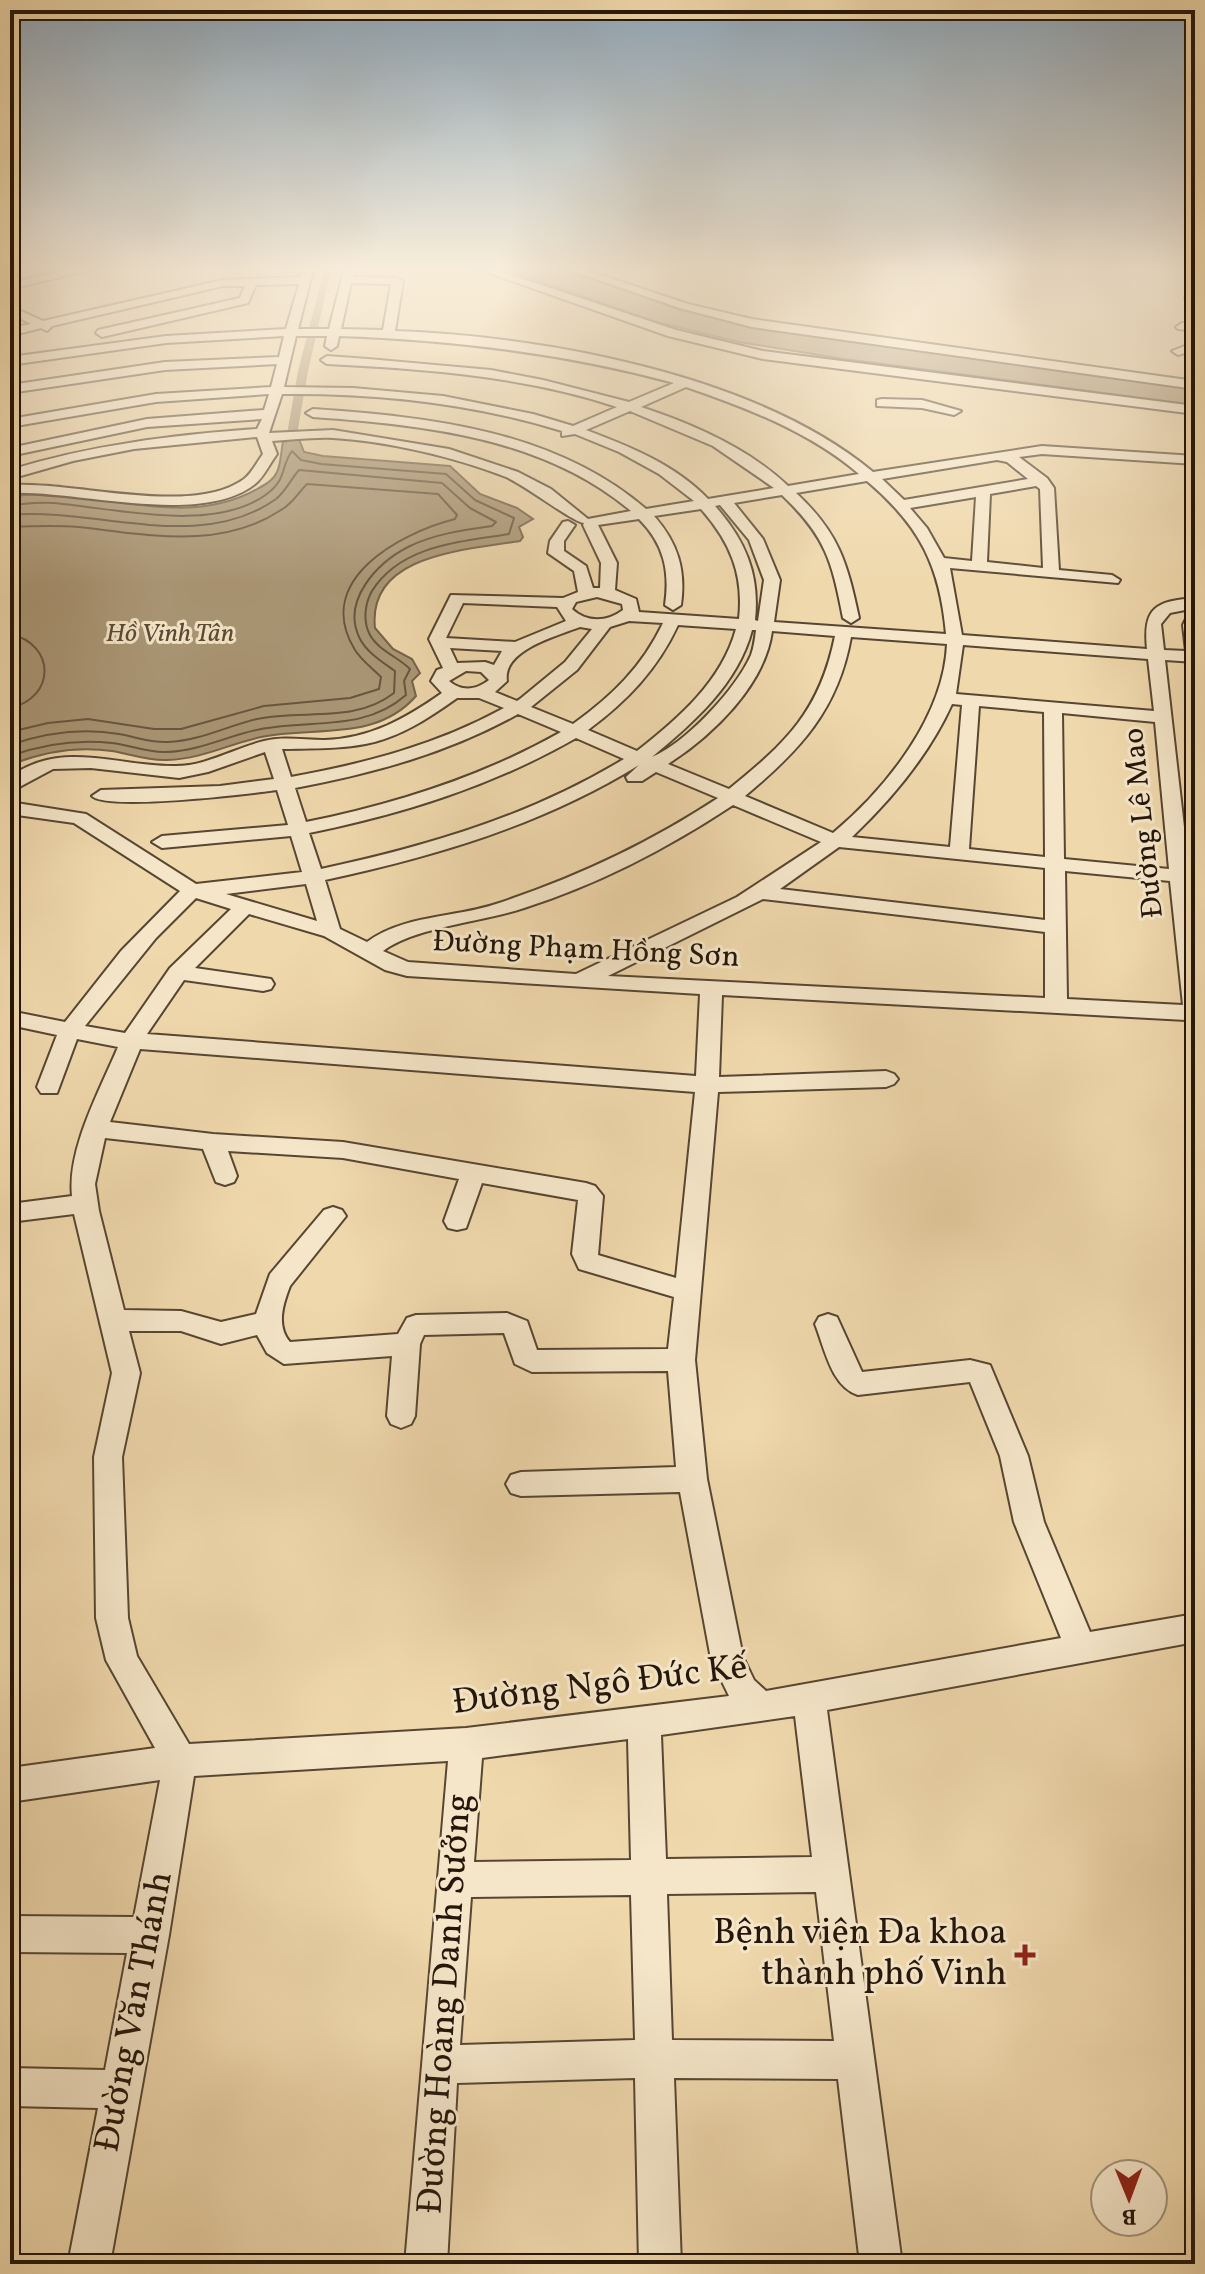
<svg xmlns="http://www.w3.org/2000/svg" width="1205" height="2274" viewBox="0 0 1205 2274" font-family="Vollkorn,serif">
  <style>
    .water { fill: #aa9675; stroke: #74634a; stroke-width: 2 }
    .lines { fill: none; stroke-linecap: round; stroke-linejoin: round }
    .shore { stroke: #675640; stroke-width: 2 }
    .canal { fill: #aa9675; fill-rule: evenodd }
    .minor-casing { stroke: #574632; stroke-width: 4 }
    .minor { fill: #f5e6c9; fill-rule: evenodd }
    .poi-dot { fill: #8f2418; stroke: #f5e6c9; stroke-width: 3 }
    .labels { text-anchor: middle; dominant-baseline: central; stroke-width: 6; stroke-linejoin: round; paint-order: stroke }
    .far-water-label { font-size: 26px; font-style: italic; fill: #5a4935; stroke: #f5e6c9 }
    .street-label { font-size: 30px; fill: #24160a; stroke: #f5e6c9 }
    .near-street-label { font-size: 36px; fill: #24160a; stroke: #f5e6c9 }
    .near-poi-label { font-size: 36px; fill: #24160a; stroke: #f5e6c9; text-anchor: end }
  </style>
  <rect width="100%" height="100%" fill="#efd8ac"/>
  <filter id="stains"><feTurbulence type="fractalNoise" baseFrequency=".0025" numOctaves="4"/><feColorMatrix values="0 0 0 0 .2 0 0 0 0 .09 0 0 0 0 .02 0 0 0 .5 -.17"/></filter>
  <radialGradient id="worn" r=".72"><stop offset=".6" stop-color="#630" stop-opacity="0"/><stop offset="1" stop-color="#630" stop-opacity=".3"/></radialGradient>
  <path class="water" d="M498 266H553L681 310 759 329 1195 388V405L844 359 739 342 653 321Z
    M299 439 304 452 323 456 450 466 480 494 517 508 533 519 519 527 523 537 520 541C468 550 367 553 375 628L393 649 412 659 420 673 412 681 416 696C376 742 315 726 261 737 228 744 203 759 167 760 148 761 130 754 112 751 78 746 42 752 10 765V687L15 673 10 653V497C92 483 180 534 259 488 265 485 274 479 277 472 281 464 281 451 283 442Z"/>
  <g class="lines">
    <path class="shore" d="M10 505C24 504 39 502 53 503 114 508 210 533 264 496 288 480 280 467 292 451L301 460 321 464 446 474 475 500 514 518 509 534C460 542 401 545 372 591 365 603 363 620 369 633 377 650 397 656 410 669L404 681 406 695C364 732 312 719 261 729 229 735 200 751 166 752 148 753 130 745 112 743 77 739 43 744 10 756
      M10 515C96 507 199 554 276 499 286 491 291 479 299 470L442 483 470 508 496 522 492 526C463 530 434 534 408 547 377 563 342 600 359 637 366 652 382 662 395 671L394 693C354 724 303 709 257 719 227 726 199 741 168 742 151 743 136 737 119 734 83 728 45 733 10 745
      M10 527C33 526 55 525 78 527 146 534 219 551 281 510 292 504 298 493 307 484L438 494 457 515 455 519C400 533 312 580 355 650 361 660 373 669 381 677L379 689 350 698 264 706 181 729H154L88 719 48 723 10 732
      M10 634C56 644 56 698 10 708"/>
    <path class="canal" d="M332 266 308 371 296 440 291 443 286 440 298 371 325 267Z"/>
    <g class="minor-casing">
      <path id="minor" d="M10 266H18L10 270Z
        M87 266H107L10 289V283Z
        M304 266H314L298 329H329L345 266H355L353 277 397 278 403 281 395 331C543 336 757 375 873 472L1042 446 1195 456V464L1042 454 1019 457 1047 478 1054 488 1059 570 1112 575 1120 580 1118 583 950 568 962 635 1147 649C1143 608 1155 601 1195 598V608L1170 613 1161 624 1164 650 1186 651 1183 625 1189 613 1195 611V662L1165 660 1189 871 1195 872V884H1191L1195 920V1024L1186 1020 722 995 719 1077 886 1071 894 1074 898 1079 894 1084 886 1087 718 1092 695 1360 707 1479 743 1657 754 1680 766 1691 1061 1638 1014 1522 1000 1456 970 1382 858 1395C831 1386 825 1349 815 1324L819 1317 828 1314 837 1317 862 1372 970 1360 990 1365 1028 1456 1044 1522 1090 1632 1195 1614V1642L827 1710 902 2264H860L838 2079 674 2078 681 2264H639L635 2078 457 2083 447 2264H405L448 1761 194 1776 169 1935 110 2264H68L98 2108 10 2106V2068L105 2070 127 1953 10 1952V1916L134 1917 160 1780 10 1802V1768L155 1748 106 1660 96 1618 94 1457 112 1373 74 1214 10 1222V1204L72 1196C67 1149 100 1090 118 1047L77 1039 57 1093H41L37 1087 57 1035 10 1025V1011L65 1022 121 951 180 891 74 823 10 814V802L86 814 196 884 302 872 291 836 162 848 152 842 162 836 288 825 277 790C249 794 106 811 92 796L101 790 220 786 274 779 265 752 208 772 179 778 91 768 53 769 10 792V777C62 739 118 767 176 766 206 766 235 748 264 741 284 736 304 740 325 740 371 738 405 719 442 693L431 681 437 670 443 668 429 639 451 595 563 598 578 592 574 571 548 553 550 541 563 522 568 521 575 525 564 541V551L586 566 593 588H600L601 563 583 525 584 523C574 523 525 485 506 477 455 457 387 441 333 438 313 437 292 440 272 441L277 454C270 463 264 477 255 484 201 527 77 490 10 493V485C75 481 192 517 244 479 252 473 257 462 263 454L257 437 134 449 73 461 10 479V470C91 445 173 435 257 429L262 419 147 427 10 456V448L147 419 264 410 269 394 156 402 10 427V419L156 394 271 387 277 364 165 370 10 393V385L165 362 279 357 284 336 166 343 10 365V357L166 336 286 329 299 284 256 285 248 303 102 337 96 333 98 330 240 298 245 286H223L52 326 47 331 41 328 10 336V328L31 324 10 313V306L43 321 223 280 301 277ZM351 283 391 284 383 330 341 329ZM296 336H327L325 346 331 350 337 346 339 336C453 340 564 353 674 383L629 402 543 380 491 370 368 359 327 356 321 360 327 364C425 369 524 376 617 407L573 426 533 414 443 396 353 388 284 387ZM686 387C747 408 810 432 859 474L788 486C748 448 693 424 641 407ZM282 394C377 393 471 403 562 431V436L575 434 619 452 659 474 694 501 646 509C554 430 429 417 313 409L306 413 313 417C424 425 543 437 631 511L588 519 551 489 518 472 449 449 333 430 269 433ZM630 411 713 446 774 488 708 499C676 465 629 446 586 430ZM997 460 1007 462 1028 479 904 500 882 479ZM867 481C920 526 940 566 946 634L774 622 780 580 763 539 734 503 782 495C826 537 832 561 843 618L851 623 859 618C847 562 839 533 796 493ZM1036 486 1040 489 1043 568 987 562 990 494ZM976 497 972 561 944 558 927 528 910 508ZM720 505 749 540 764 580 758 621 755 620C760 574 745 540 715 506ZM701 509C730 542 744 574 739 619L639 612 636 599 615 590 617 563 598 525 639 519C664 544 670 571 665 605L673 610 681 605C686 570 678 543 654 516ZM597 597 622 604 623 610C607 622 587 623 572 609L576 602ZM463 603 557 607 566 621 515 642 446 638ZM629 621 663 623C642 667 612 696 573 724L531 707 577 670 610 627ZM678 625 736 629C722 681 678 719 637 751L588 730C627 701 657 670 678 625ZM580 627 592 629 565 662 520 699 517 701 495 692 507 681C502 650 557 636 580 627ZM752 630H756C755 638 754 647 751 655 736 689 686 743 652 757 693 723 738 684 752 630ZM772 631 835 636C820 711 786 743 729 789L668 764C713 735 765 685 772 631ZM851 637 947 644C944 716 887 788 833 833L745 796C800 750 838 710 851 637ZM963 645 1148 659 1154 711 956 694ZM450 648 502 651 494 665 485 662 457 663ZM466 671 481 672 489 680C476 690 462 692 449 681ZM457 698H479L504 708C436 745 367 763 291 777L282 749C366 748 387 748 457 698ZM952 704 962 705 950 847 852 837C891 800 930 753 952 704ZM979 706 1044 712 1045 857 969 849ZM1062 713 1155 722 1169 869 1064 859ZM518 714 561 732C481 777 396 804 306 822L295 788C374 773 448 753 518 714ZM576 738 624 759C530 816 428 846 321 869L309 833C403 814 492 786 576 738ZM639 765 626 777 628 781H642L656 772 718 798C648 844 575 878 496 904 454 918 403 915 367 942L340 929 325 880C435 856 542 825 639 765ZM733 805 821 842 737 897 576 974 408 962 383 951C414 927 483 922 524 908 599 884 668 848 733 805ZM839 847 1045 868V920L780 889ZM1065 871 1170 881 1183 1005 1067 999ZM306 884 317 921 226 894ZM196 898 231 909 170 968 125 1033 85 1026 156 938ZM763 899 1045 932V998L608 976ZM249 914 324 936 385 970 407 976 700 994 696 1076 147 1034 184 980 263 991 271 989 274 984 271 979 195 968ZM140 1049 695 1092 676 1278 598 1255 603 1196 595 1186 586 1183 343 1142 213 1134 110 1122ZM105 1138 203 1149 216 1182 225 1185 234 1182 237 1176 228 1151 343 1158 459 1179 444 1221 448 1228 457 1230 466 1228 482 1183 578 1200 572 1254 579 1269 674 1297 668 1349 537 1350 527 1321 507 1313 416 1315 407 1318 398 1334 290 1342C276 1326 283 1304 290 1286L346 1216 342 1210 333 1207 324 1210 270 1274 256 1314 221 1322 181 1311 124 1310 99 1211 95 1184ZM129 1331H181L221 1344 257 1335 267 1353 284 1364 392 1356 387 1416 391 1424 401 1428 411 1424 415 1416 420 1344 424 1335 504 1333 515 1364 532 1372 668 1371 676 1467 521 1472 511 1475 506 1484 511 1493 521 1496 680 1492 711 1659 729 1696 466 1728 189 1744 137 1656 128 1618 122 1457 140 1373ZM795 1716 812 1857 666 1859 661 1735ZM628 1739 631 1860 474 1862 482 1758ZM816 1892 834 2041 672 2040 667 1894ZM631 1895 635 2040 460 2045 471 1897Z
        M469 266H485L676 330 763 351 1195 406V414L763 359 668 336Z
        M558 266H574L688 304 752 319 1195 381V389L752 327 680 308Z
        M671 266H682V267L677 270Z
        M1195 272V306L1185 299 1190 275Z
        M1182 323H1195V331L1178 329 1176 327Z
        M1195 342V350L1178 355 1172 351Z
        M882 399 922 400 961 411 954 415 922 408 877 406V400Z"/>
    </g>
    <use href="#minor" class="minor"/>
  </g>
  <linearGradient id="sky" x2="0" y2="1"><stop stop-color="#8fa8ba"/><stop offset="0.46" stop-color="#f8edda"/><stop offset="1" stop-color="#f8edda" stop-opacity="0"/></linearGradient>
  <rect width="1205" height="584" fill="url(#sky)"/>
  <path class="poi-dot" d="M1021 1943h8v8h8v8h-8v8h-8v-8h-8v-8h8z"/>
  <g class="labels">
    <g class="far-water-label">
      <text x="170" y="634">Hồ Vinh Tân</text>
    </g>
    <g class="street-label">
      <text transform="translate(1144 823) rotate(-96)">Đường Lê Mao</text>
      <text transform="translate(586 950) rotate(3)">Đường Phạm Hồng Sơn</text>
    </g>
    <g class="near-street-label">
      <text transform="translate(600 1686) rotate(-7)">Đường Ngô Đức Kế</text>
      <text transform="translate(446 2004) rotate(-86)">Đường Hoàng Danh Sưởng</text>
      <text transform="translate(135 2012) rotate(-79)">Đường Văn Thánh</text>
    </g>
    <g class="near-poi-label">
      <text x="1007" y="1934">Bệnh viện Đa khoa<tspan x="1007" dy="41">thành phố Vinh</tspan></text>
    </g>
  </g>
  <rect width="1205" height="2274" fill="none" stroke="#efd8ac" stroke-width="40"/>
  <rect x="12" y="12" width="1181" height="2250" fill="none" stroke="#24160a" stroke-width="4"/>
  <rect x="20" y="20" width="1165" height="2234" fill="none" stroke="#24160a" stroke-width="2"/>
  <g transform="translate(1129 2198) rotate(179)"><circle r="38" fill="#f5e6c9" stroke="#a1937d" stroke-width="2"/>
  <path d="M0-6L14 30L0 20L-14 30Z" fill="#8f2418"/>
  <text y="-12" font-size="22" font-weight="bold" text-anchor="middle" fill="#24160a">B</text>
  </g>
  <rect width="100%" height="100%" filter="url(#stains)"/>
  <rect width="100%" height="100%" fill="url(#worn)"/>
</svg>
